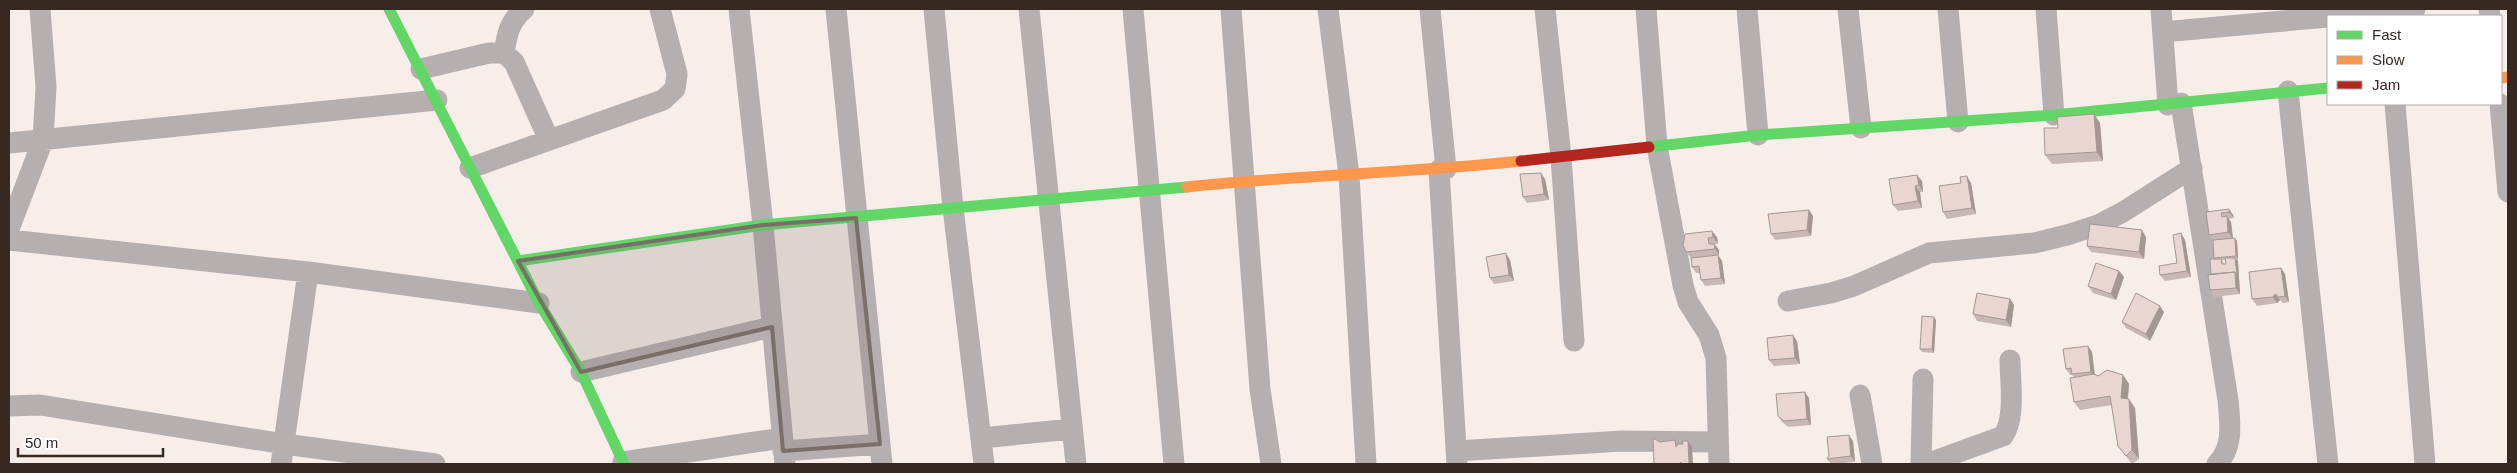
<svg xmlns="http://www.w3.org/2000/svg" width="2517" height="473" viewBox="0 0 2517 473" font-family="Arial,sans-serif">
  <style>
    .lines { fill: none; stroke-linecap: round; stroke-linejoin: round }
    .street { stroke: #b6afaf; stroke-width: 21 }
    .fast { stroke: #63d668; stroke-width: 11 }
    .slow { stroke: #ff974d; stroke-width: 11 }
    .jam { stroke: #b3261e; stroke-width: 11 }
    .wall { fill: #c8b8b5; fill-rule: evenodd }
    .shaded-wall { fill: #a39693 }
    .building { fill: #e9d6d2; stroke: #a39693 }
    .marked { fill: #7a6e68; fill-opacity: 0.2; stroke: #7a6e68; stroke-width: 4; stroke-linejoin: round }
  </style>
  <rect width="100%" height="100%" fill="#f7eeea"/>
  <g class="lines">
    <path class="street" d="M739 9 763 225 785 464
      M836 9 882 464
      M934 9 953 208 984 464
      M1029 9 1076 464
      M1133 9 1174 464
      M1231 9 1260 389 1271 464
      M1328 9 1349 175 1366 464
      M1430 9 1446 169
      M1545 9 1561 157 1574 341
      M1646 9 1657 146 1683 285 1688 302 1709 335 1716 358 1719 464
      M1747 9 1758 135
      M1848 9 1861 128
      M1948 9 1958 122
      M2046 9 2054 115
      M2161 9 2168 105
      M2489 9 2490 16
      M2333 16 2415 9
      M2163 32 2328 17
      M504 53C507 34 509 22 524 9
      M421 69 489 53H504L514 62 549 140
      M2288 91 2328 464
      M2181 103 2228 400C2230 423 2234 447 2217 464
      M2395 104 2425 464
      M2500 104 2508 192
      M9 143 437 100
      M470 168 663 100 675 89 677 74 660 9
      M1439 170 1457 464
      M9 229 43 140 46 87 40 9
      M9 240 308 272 539 303
      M1788 301 1831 293 1854 286 1929 253 2034 243 2067 235 2098 225 2123 212 2192 168
      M581 372 772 327
      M1860 395 1872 464
      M9 406 40 405 284 444 435 464
      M981 438 1072 429
      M783 451 880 444
      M1456 451 1622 441 1718 442
      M623 462 782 438
      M281 464 308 272
      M1921 464 1923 379
      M1926 464 2003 436C2016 419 2010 381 2010 360"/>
    <path class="fast" d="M389 9 539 303 581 372 624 464
      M1649 147 1758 135 2054 115 2328 88
      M518 261 763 225 1187 187"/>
    <path class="slow" d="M2501 78 2508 77
      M1187 187C1298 175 1410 173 1521 161"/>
    <path class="jam" d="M1521 161 1649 147"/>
  </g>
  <path class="wall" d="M2100 123 2103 161 2052 164 2045 155 2058 128Z
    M1545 179 1549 200 1527 203 1523 197Z
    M1889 179 1922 181 1923 192H1920L1922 208 1898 211 1893 205Z
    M1961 183H1971L1976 214 1947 219 1943 212Z
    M2229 209 2233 215 2234 218 2228 219 2231 222 2233 238 2237 241 2238 259H2237L2238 261 2240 294 2214 297 2210 290 2211 274 2215 259 2214 258 2213 240 2209 235 2206 212ZM2222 260H2225L2226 264H2224Z
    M1813 216 1811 236 1775 240 1771 234Z
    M2181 233 2185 240 2191 277 2165 281 2160 275 2177 263Z
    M1685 234 1717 237 1718 244H1715L1719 250V255H1718L1722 261 1725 284 1705 286 1701 280 1700 273H1696L1692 267 1691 258 1686 252Z
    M2146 237 2144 259 2091 252 2087 246Z
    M1510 260 1514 281 1494 284 1490 278Z
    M2281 268 2285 274 2289 302 2283 303 2280 300 2277 303 2257 306 2252 299Z
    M2119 271 2124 277 2116 300 2093 293 2088 286Z
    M2010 299 2014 305 2011 327 1977 321 1973 314Z
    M2164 312 2150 341 2126 328 2122 322Z
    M1936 320 1934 353 1922 352 1920 349Z
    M1797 341 1800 364 1774 366 1769 360Z
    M2088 346 2092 352 2095 375 2098 376 2123 375 2129 384 2128 399 2135 408 2139 459 2132 464 2118 446 2112 405 2080 410 2074 402V377L2072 375H2070L2066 369Z
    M1809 398 1811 425 1788 427 1782 422 1778 416Z
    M1853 441 1855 462 1831 464 1827 459Z"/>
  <path class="shaded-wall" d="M2094 114 2100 123 2103 161 2097 152Z
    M1541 173 1545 179 1549 200 1544 194Z
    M1917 175 1922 181 1923 192 1919 185Z
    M1967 176 1971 183 1976 214 1972 208Z
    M1915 186 1920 192 1922 208 1918 201Z
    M2229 209 2233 215 2234 218 2229 212Z
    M1809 210 1813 216 1811 236 1807 230Z
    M2227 216 2231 222 2233 239 2228 232Z
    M2142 230 2146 237 2144 259 2139 252Z
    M1712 231 1717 237 1718 244 1713 237Z
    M2181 233 2185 240 2191 277 2187 271Z
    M2235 238 2237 241 2238 259 2236 256Z
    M1714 244 1719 250V255L1715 249Z
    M1506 253 1510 260 1514 281 1509 275Z
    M1718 255 1722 261 1725 284 1721 278Z
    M2235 258 2238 261 2240 294 2236 288 2235 272Z
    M2281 268 2285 274 2289 302 2285 296Z
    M2119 271 2124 277 2116 300 2111 294Z
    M2275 294 2280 300 2277 303 2273 297Z
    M2010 299 2014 305 2011 327 2006 320Z
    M2160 306 2164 312 2150 341 2146 334Z
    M1934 317 1936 320 1934 353 1932 349Z
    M1793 335 1797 341 1800 364 1795 358Z
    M2088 346 2092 352 2095 378 2091 372Z
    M2123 375 2129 384 2127 407 2121 398Z
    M1805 392 1809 398 1811 425 1807 419Z
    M2129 399 2135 408 2139 459 2132 450Z
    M1849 435 1853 441 1855 462 1851 456Z
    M1688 441 1692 447 1693 464H1689Z"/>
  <path class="building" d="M2094 114 2097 152 2045 155 2044 128H2058L2057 117Z
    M1541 173 1544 194 1523 197 1520 174Z
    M1917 175 1919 185 1915 186 1918 201 1893 205 1889 179Z
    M1967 176 1972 208 1943 212 1939 186 1961 183 1960 177Z
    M2229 209V212L2221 213 2222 217 2227 216 2228 232 2209 235 2206 212Z
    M1809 210 1807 230 1771 234 1768 214Z
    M2090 224 2142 230 2139 252 2087 246Z
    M1712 231 1713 237 1708 238 1709 244H1714L1715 249 1686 252 1683 245 1685 234Z
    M2181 233 2187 271 2160 275 2159 266 2177 263 2173 235Z
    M2235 238 2236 256 2214 258 2213 240Z
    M1506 253 1509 275 1490 278 1486 257Z
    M1718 255 1721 278 1701 280 1699 266 1692 267 1691 258Z
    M2225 258H2235L2237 275 2235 272 2211 274 2210 259H2221L2222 264H2226Z
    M2096 263 2119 271 2111 294 2088 286Z
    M2281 268 2285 296 2279 297 2275 294 2273 297 2252 299 2249 272Z
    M2235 272 2236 288 2210 290 2208 275Z
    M1977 293 2010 299 2006 320 1973 314Z
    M2136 293 2160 306 2146 334 2122 322Z
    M1922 316 1934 317 1932 349H1920Z
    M1793 335 1795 358 1769 360 1767 338Z
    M2088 346 2091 372 2072 374 2071 368 2066 369 2063 349Z
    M2107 370 2123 375 2121 398 2129 399 2132 450 2126 456 2118 446 2110 396 2074 402 2070 378 2094 374 2098 376Z
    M1805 392 1807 419 1784 421 1778 416 1776 394Z
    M1849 435 1851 456 1827 459 1829 455 1827 437Z
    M1653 438 1660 442 1675 440 1676 447 1678 444H1683L1682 441H1688L1689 464H1682L1681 462 1680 464H1673V463L1671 464H1654Z"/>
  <path class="marked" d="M856 218 880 444 783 451 772 327 581 372 518 261 763 225Z"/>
  <rect width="2517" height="473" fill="none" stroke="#372922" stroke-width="20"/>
  <rect x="2327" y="15" width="175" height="90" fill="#ffffff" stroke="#afa9a7"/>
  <rect x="2337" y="31" width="25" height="8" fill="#63d668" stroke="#afa9a7"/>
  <text x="2372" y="40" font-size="15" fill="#372922">Fast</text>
  <rect x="2337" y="56" width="25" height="8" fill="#ff974d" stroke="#afa9a7"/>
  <text x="2372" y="65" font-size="15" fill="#372922">Slow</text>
  <rect x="2337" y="81" width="25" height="8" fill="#b3261e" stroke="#afa9a7"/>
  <text x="2372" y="90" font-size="15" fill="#372922">Jam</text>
  <path d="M18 448v8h145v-8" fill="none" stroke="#372922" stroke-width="2.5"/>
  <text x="25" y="448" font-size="15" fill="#372922" stroke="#ffffff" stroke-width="4" paint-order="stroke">50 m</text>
</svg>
